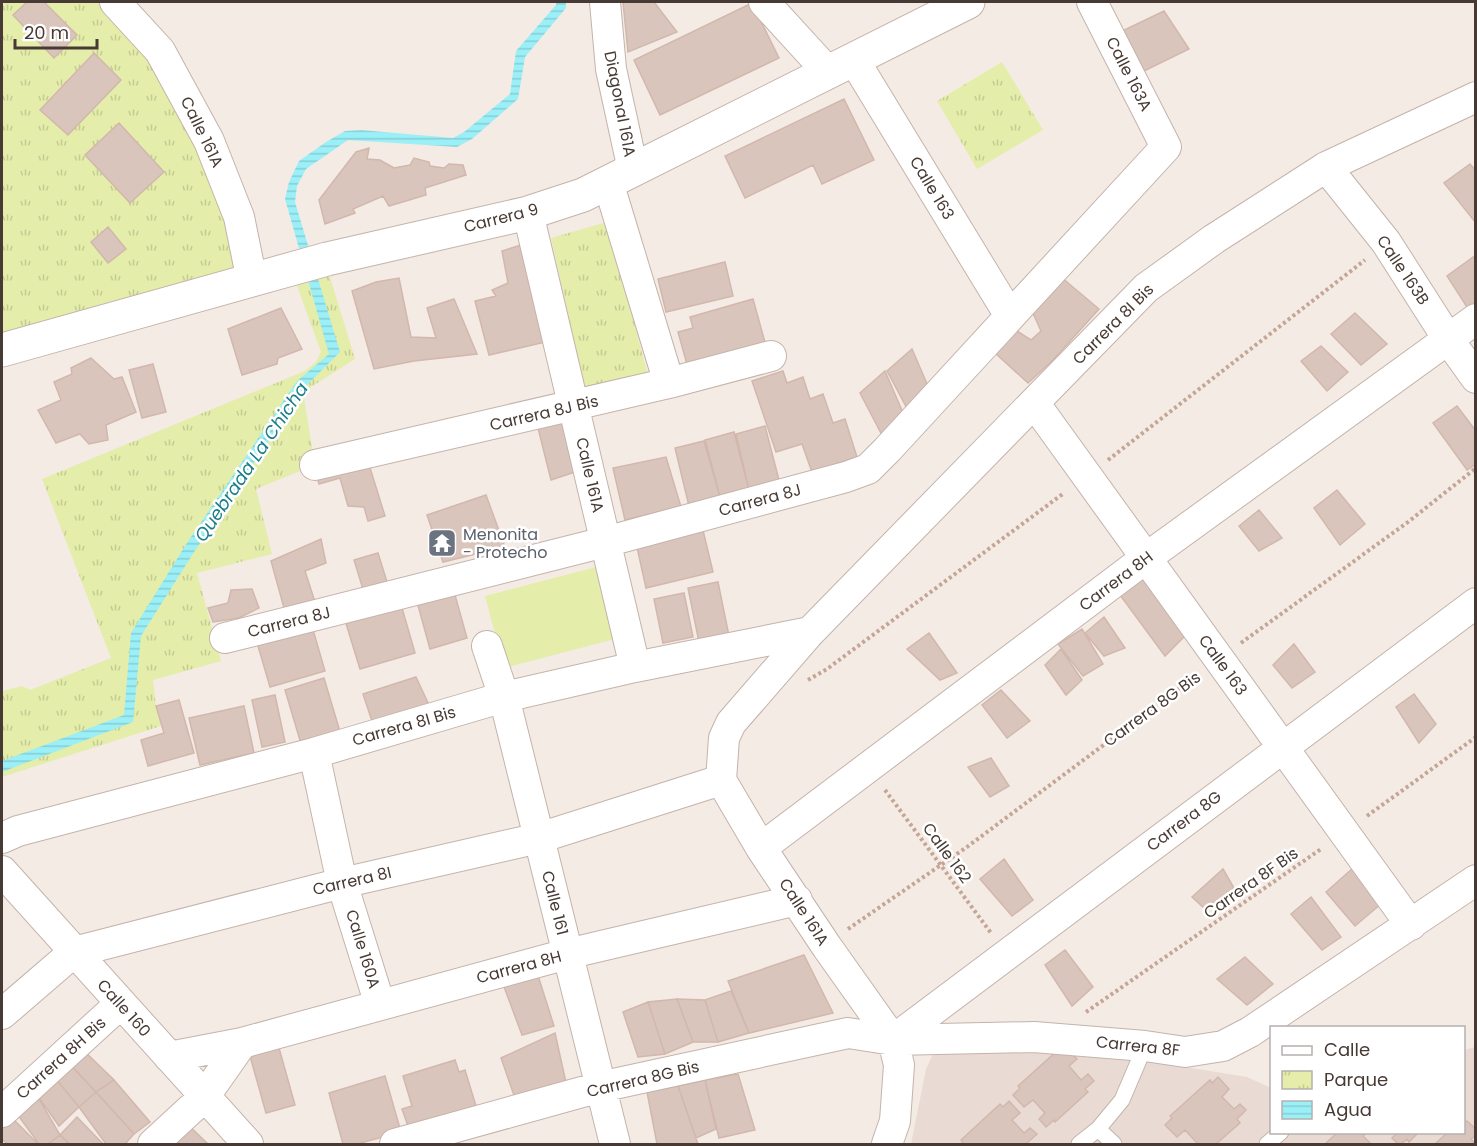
<svg xmlns="http://www.w3.org/2000/svg" width="1477" height="1146" viewBox="0 0 1477 1146" font-family="Poppins,sans-serif">
  <style>
    .residential { fill: #e9dbd3 }
    .grass { fill: #e4edaa }
    .park { fill: url(#park-tufts) }
    .water { fill: url(#water-rules) }
    .building { fill: #dac5bc; stroke: #d2b7ac; stroke-width: 1.5 }
    .lines { fill: none; stroke-linecap: round; stroke-linejoin: round }
    .service-casing { stroke: #c4b3aa; stroke-width: 17 }
    .minor-casing { stroke: #c4b3aa; stroke-width: 32 }
    .tertiary-casing { stroke: #c4b3aa; stroke-width: 35 }
    .path { stroke: #c4a596; stroke-width: 4; stroke-dasharray: 3 3; stroke-linecap: butt }
    .service { stroke: #fff; stroke-width: 15 }
    .minor { stroke: #fff; stroke-width: 30 }
    .tertiary { stroke: #fff; stroke-width: 33 }
    .labels { text-anchor: middle; dominant-baseline: central; stroke-width: 5; stroke-linejoin: round; paint-order: stroke }
    .street-label { font-size: 16px; fill: #473a34; stroke: #fff }
    .worship-label { font-size: 16px; fill: #5b616d; stroke: #fff; text-anchor: start }
    .water-label { font-size: 18px; font-style: italic; fill: #1d7e8a; stroke: #fff }
  </style>
  <defs>
    <pattern id="park-tufts" width="24" height="20" patternUnits="userSpaceOnUse" patternTransform="scale(1.5)"><rect width="24" height="20" fill="#e4edaa"/><path d="M3 7l-1-3M5 7V3M7 7l1-3M15 17l-1-3M17 17v-4M19 17l1-3" fill="none" stroke="#c5cc93"/></pattern>
    <pattern id="water-rules" width="6" height="5" patternUnits="userSpaceOnUse" patternTransform="scale(1.5)"><rect width="6" height="5" fill="#9beff7"/><path d="M0 2.5h6" fill="none" stroke="#87ced4"/></pattern>
  </defs>
  <rect width="100%" height="100%" fill="#f4ebe5"/>
  <path class="residential" d="M1049 1045 1247 1077 1271 1088 1272 1132H1464V1050L1475 1047V1144H911L926 1069 934 1052Z"/>
  <path class="grass" d="M596 567 615 639 504 668 485 596Z"/>
  <path class="park" d="M2 2H121L214 142 246 290 2 360Z
    M1002 62 1043 130 977 169 937 101Z
    M607 222 648 375 585 391 551 238Z
    M326 264 355 359 303 392 315 465 256 489 272 554 197 573 221 661 153 680 156 706 164 725 2 777V691L22 686 30 690 111 658 42 479 305 371 316 362 321 352 292 272Z"/>
  <path class="water" d="M556 2H566V8L525 57 518 99 472 139 457 147 348 140 306 169 297 186 295 202 340 352 306 386 194 552 141 636 133 722 2 772V761L124 715 131 633 185 546 297 381 329 354 285 199 289 182 299 161 326 142 345 131 361 130 453 138 464 132 510 94 516 51 556 5Z"/>
  <path class="building" d="M27 2H44L77 35 54 58 13 15Z
    M623 2H654L677 32 628 52Z
    M752 3 779 58 660 115 634 60Z
    M1164 11 1189 49 1140 73 1120 32Z
    M94 53 121 80 68 135 40 110Z
    M844 99 874 160 822 184 813 165 745 198 725 156Z
    M119 123 164 172 130 203 85 155Z
    M369 148 367 159 380 160 394 168 410 165 414 158 429 162 430 166 444 168 449 164 463 165 466 175 425 188 426 195 389 206 383 196 353 209 355 213 325 224 319 200 356 152Z
    M1470 164 1476 171V223L1444 183Z
    M108 227 126 249 108 263 91 242Z
    M521 245 554 340 489 355 475 301 496 296 492 290 508 283 502 251Z
    M1476 255V312L1472 315 1447 276Z
    M725 262 733 296 666 312 658 279Z
    M1061 277 1099 309 1053 360 1028 383 994 352 1017 331 1031 340 1041 331 1033 313Z
    M399 278 411 337 436 338 427 308 454 299 477 354 414 361 374 369 352 291 376 282Z
    M753 299 766 346 688 368 678 332 693 328 690 317Z
    M281 308 302 349 278 358 277 364 242 375 228 329Z
    M1355 313 1387 344 1361 365 1331 334Z
    M1321 346 1348 372 1327 391 1301 361Z
    M912 349 931 393 909 412 887 371Z
    M91 358 114 379 122 377 136 412 106 425 108 440 89 444 80 434 56 443 38 410 61 400 54 382 72 374 71 368Z
    M153 364 166 412 142 418 129 370Z
    M783 371 787 383 803 377 810 399 823 394 833 423 845 419 857 457 812 472 802 444 776 452 752 381Z
    M885 371 904 415 882 435 860 393Z
    M1457 406 1476 431V464L1467 470 1433 423Z
    M566 419 581 470 551 480 538 428Z
    M765 426 780 484 749 490 736 434Z
    M734 432 749 490 720 497 705 440Z
    M704 441 720 497 689 506 675 448Z
    M366 455 385 516 368 521 364 507 348 506 340 478 319 484 315 470Z
    M666 457 681 507 625 520 613 468Z
    M1337 490 1365 524 1340 545 1314 508Z
    M486 495 505 547 443 562 427 515Z
    M1259 510 1282 538 1259 551 1239 526Z
    M701 522 713 572 646 588 635 538Z
    M321 539 326 563 305 571 315 602 284 608 271 561Z
    M378 553 387 582 363 589 354 560Z
    M1144 572 1186 635 1165 656 1117 591Z
    M718 582 729 636 699 642 688 588Z
    M453 588 467 638 430 649 416 598Z
    M252 589 259 608 239 618 213 622 208 608 228 603 231 590Z
    M684 593 693 637 663 643 654 599Z
    M400 601 415 653 360 669 344 617Z
    M1104 617 1125 648 1104 656 1085 633Z
    M311 623 325 671 270 687 256 639Z
    M1082 629 1103 664 1083 676 1058 644Z
    M929 633 957 673 940 680 907 649Z
    M1294 644 1315 672 1292 688 1273 665Z
    M1061 649 1082 680 1066 695 1045 665Z
    M416 677 429 705 372 721 363 694Z
    M324 678 341 735 302 747 285 690Z
    M1001 690 1030 721 1007 738 982 705Z
    M1414 694 1436 724 1419 743 1396 707Z
    M275 695 285 742 262 747 252 700Z
    M179 700 194 753 148 766 141 740 164 733 156 706Z
    M244 706 254 753 200 765 189 718Z
    M991 758 1009 786 990 797 968 767Z
    M1004 859 1033 900 1012 916 980 879Z
    M1353 868 1381 904 1355 926 1326 892Z
    M1223 869 1234 888 1205 909 1192 897Z
    M1311 897 1341 937 1322 950 1291 914Z
    M1065 950 1093 987 1072 1006 1045 965Z
    M804 955 833 1013 749 1033 728 981Z
    M1245 957 1273 984 1247 1005 1217 979Z
    M534 963 554 1026 522 1035 500 976Z
    M731 991 749 1033 718 1042 705 1000Z
    M677 999 693 1042 665 1054 648 1002Z
    M677 999 705 1000 718 1042H693Z
    M648 1002 665 1054 638 1057 623 1012Z
    M555 1033 567 1087 515 1098 501 1058Z
    M80 1047 114 1080 96 1092 65 1059Z
    M279 1048 295 1105 266 1113 250 1056Z
    M1066 1048 1077 1059 1069 1066 1081 1080 1088 1074 1094 1081 1085 1089 1088 1092 1055 1122 1054 1120 1046 1127 1039 1119 1045 1113 1033 1100 1024 1107 1013 1095 1020 1088 1018 1086 1058 1050Z
    M65 1059 96 1092 79 1107 51 1073Z
    M455 1060 459 1072 465 1070 476 1106 408 1126 402 1109 412 1106 403 1076Z
    M51 1073 79 1107 59 1126 35 1092Z
    M738 1074 755 1130 719 1138 705 1080Z
    M385 1076 401 1132 357 1144H343L329 1093Z
    M1218 1077 1229 1089 1222 1097 1234 1109 1240 1104 1246 1110 1237 1119 1240 1123 1216 1144H1196L1197 1143 1185 1130 1177 1137 1165 1125 1172 1118 1170 1116 1210 1080 1212 1083Z
    M114 1080 150 1122 134 1134 96 1092Z
    M705 1080 716 1129 696 1138 678 1086Z
    M678 1086 698 1144H657L647 1092Z
    M35 1092 60 1135 48 1144H39L12 1107Z
    M96 1092 134 1134 125 1144H106L79 1107Z
    M1009 1101 1020 1113 1012 1120 1024 1133 1030 1128 1037 1134 1027 1143 1029 1144H960L963 1142 961 1140 1000 1104 1003 1107Z
    M4 1110 38 1144H7L2 1139V1113Z
    M77 1117 103 1144H70L60 1135Z
    M182 1119 208 1144H172Z
    M1467 1121 1476 1129V1135L1471 1139 1475 1144H1435L1448 1132H1464V1124Z
    M1338 1132H1368L1363 1136 1371 1144H1325Z
    M1398 1132H1419L1409 1142 1407 1139 1401 1144H1398L1392 1138Z
    M60 1135 69 1144H48Z"/>
  <g class="lines">
    <g class="service-casing">
      <path id="service" d="M1098 1129 1114 1144
        M1079 1144 1098 1129 1122 1100 1145 1046
        M1267 1144 1281 1132"/>
    </g>
    <g class="minor-casing">
      <path id="minor" d="M115 2 160 51 209 141 239 217 252 281
        M605 2 611 69 633 170
        M764 2 829 73
        M854 60 1010 316
        M1326 167 1386 242 1448 339 1476 378
        M608 182 669 383
        M528 213 635 667
        M1035 404 1411 925
        M315 465 669 383 771 356
        M225 638 605 542 846 477 868 469 887 450 1166 147 1092 2
        M487 646 504 697 615 1144
        M314 753 342 883 380 1005
        M721 780 724 738 731 723 810 632 1146 288 1214 239 1326 167 1476 97
        M721 780 761 848 827 947 893 1040 899 1065 895 1121 887 1144
        M2 838 18 831 314 753 504 697 635 667 810 632
        M761 848 1146 558 1476 319
        M2 871 248 1144
        M2 1014 74 952 342 883 539 838 721 780
        M893 1040 1476 603
        M169 1057 242 1043 567 954 797 900
        M2 1112 120 1004
        M153 1144 204 1097 242 1043
        M395 1144 600 1087 848 1033 893 1040 1034 1037 1145 1046 1185 1052 1223 1046 1250 1032 1476 880"/>
    </g>
    <g class="tertiary-casing">
      <path id="tertiary" d="M2 350 327 259 528 213 583 195 968 2"/>
    </g>
    <path class="path" d="M1108 460 1365 260
      M1241 643 1408 522 1476 468
      M808 680 827 669 1064 493
      M885 790 991 933
      M1367 816 1476 737
      M848 929 967 847 1196 676
      M1086 1012 1321 849"/>
    <use href="#service" class="service"/>
    <use href="#minor" class="minor"/>
    <use href="#tertiary" class="tertiary"/>
  </g>
  <defs>
    <g id="temple-square" transform="scale(1.5)"><rect x="-9" y="-9" width="18" height="18" rx="4" fill="#6b7280" stroke="#fff"/><path d="M0-6L5-2H3V0L6.5 2.5H4V6H1.5V3h-3V6H-4V2.5H-6.5L-3 0V-2H-5Z" fill="#fff"/></g>
  </defs>
  <g fill-rule="evenodd">
    <use href="#temple-square" x="442" y="543"/>
  </g>
  <g class="labels">
    <g class="street-label">
      <text transform="translate(1129 74) rotate(63)">Calle 163A</text>
      <text transform="translate(620 104) rotate(79)">Diagonal 161A</text>
      <text transform="translate(202 132) rotate(64)">Calle 161A</text>
      <text transform="translate(932 188) rotate(59)">Calle 163</text>
      <text transform="translate(501 218) rotate(-14)">Carrera 9</text>
      <text transform="translate(1403 270) rotate(56)">Calle 163B</text>
      <text transform="translate(1113 324) rotate(-45)">Carrera 8I Bis</text>
      <text transform="translate(544 413) rotate(-13)">Carrera 8J Bis</text>
      <text transform="translate(590 475) rotate(77)">Calle 161A</text>
      <text transform="translate(760 500) rotate(-15)">Carrera 8J</text>
      <text transform="translate(1116 581) rotate(-37)">Carrera 8H</text>
      <text transform="translate(289 622) rotate(-14)">Carrera 8J</text>
      <text transform="translate(1223 665) rotate(54)">Calle 163</text>
      <text transform="translate(1152 709) rotate(-36)">Carrera 8G Bis</text>
      <text transform="translate(404 726) rotate(-16)">Carrera 8I Bis</text>
      <text transform="translate(1184 821) rotate(-37)">Carrera 8G</text>
      <text transform="translate(947 853) rotate(54)">Calle 162</text>
      <text transform="translate(352 881) rotate(-13)">Carrera 8I</text>
      <text transform="translate(1251 883) rotate(-35)">Carrera 8F Bis</text>
      <text transform="translate(555 903) rotate(76)">Calle 161</text>
      <text transform="translate(804 912) rotate(57)">Calle 161A</text>
      <text transform="translate(363 949) rotate(73)">Calle 160A</text>
      <text transform="translate(519 967) rotate(-15)">Carrera 8H</text>
      <text transform="translate(124 1008) rotate(48)">Calle 160</text>
      <text transform="translate(1138 1046) rotate(6)">Carrera 8F</text>
      <text transform="translate(61 1058) rotate(-42)">Carrera 8H Bis</text>
      <text transform="translate(643 1079) rotate(-13)">Carrera 8G Bis</text>
    </g>
    <g class="worship-label">
      <text x="463" y="534">Menonita<tspan x="463" dy="18">- Protecho</tspan></text>
    </g>
    <g class="water-label">
      <text transform="translate(251 462) rotate(-56)">Quebrada La Chicha</text>
    </g>
  </g>
  <rect width="1477" height="1146" fill="none" stroke="#473a34" stroke-width="6"/>
  <rect x="1270" y="1026" width="195" height="108" fill="#ffffff" stroke="#b5b0ae" stroke-width="1.5"/>
  <rect x="1282" y="1046" width="30" height="9" fill="#ffffff" stroke="#b5b0ae" stroke-width="1.5"/>
  <text x="1324" y="1056" font-size="18" fill="#473a34">Calle</text>
  <rect x="1282" y="1071" width="30" height="18" fill="url(#park-tufts)" stroke="#b5b0ae" stroke-width="1.5"/>
  <text x="1324" y="1086" font-size="18" fill="#473a34">Parque</text>
  <rect x="1282" y="1101" width="30" height="18" fill="url(#water-rules)" stroke="#b5b0ae" stroke-width="1.5"/>
  <text x="1324" y="1116" font-size="18" fill="#473a34">Agua</text>
  <path d="M15 39v9h82v-9" fill="none" stroke="#473a34" stroke-width="3"/>
  <text x="24" y="39" font-size="18" fill="#473a34" stroke="#ffffff" stroke-width="4.5" paint-order="stroke">20 m</text>
</svg>
